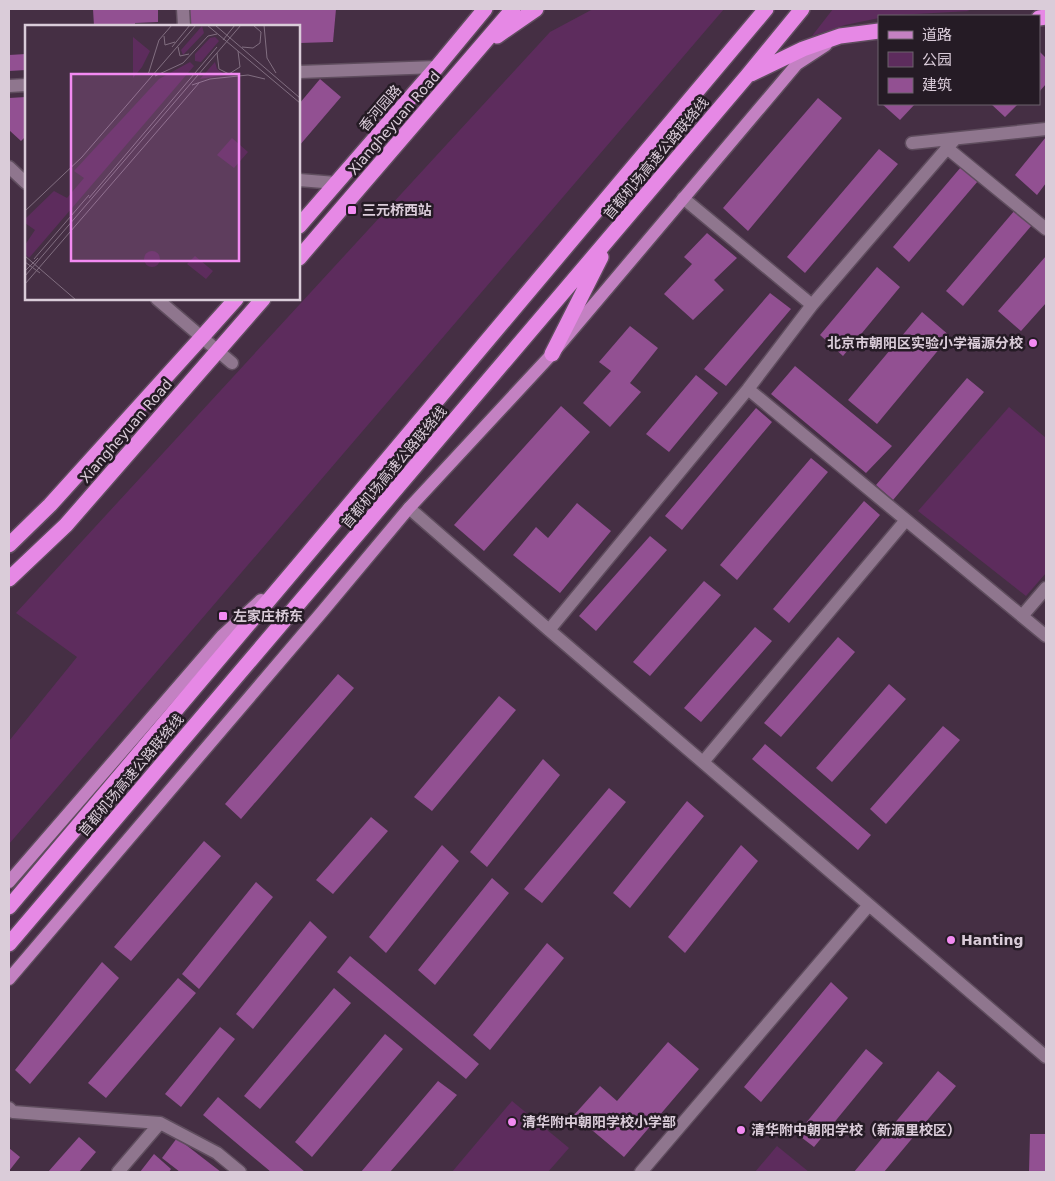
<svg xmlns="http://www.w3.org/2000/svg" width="1055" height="1181" viewBox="0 0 1055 1181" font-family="'DejaVu Sans','Noto Sans SC',sans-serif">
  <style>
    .green { fill: #5d2c5d }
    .building { fill: #925092 }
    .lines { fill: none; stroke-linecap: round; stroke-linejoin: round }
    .minor-casing { stroke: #5f4d5e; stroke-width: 15 }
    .major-casing { stroke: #5f4d5e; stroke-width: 15 }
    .highway-casing { stroke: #5f4d5e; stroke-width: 18 }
    .minor { stroke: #8f768e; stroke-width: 12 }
    .major { stroke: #c381c2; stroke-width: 12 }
    .highway { stroke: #e688e5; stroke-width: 15 }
    .poi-dot { fill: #f38af2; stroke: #251b25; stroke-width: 2 }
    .labels { text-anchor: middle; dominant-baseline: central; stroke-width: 5; stroke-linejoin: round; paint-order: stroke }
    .street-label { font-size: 14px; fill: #daccd9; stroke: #251b25 }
    .poi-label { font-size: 14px; font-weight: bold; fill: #daccd9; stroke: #251b25; text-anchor: start }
    .inset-road { fill: none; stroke: #816e80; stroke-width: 1 }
    .view { fill: #f38af2; fill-opacity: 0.15; stroke: #f38af2; stroke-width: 2.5 }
    .inset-edge { fill: none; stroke: #daccd9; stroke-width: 2.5 }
  </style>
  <rect width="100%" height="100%" fill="#452f44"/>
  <path class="green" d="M593 9H724L9 844V741L77 657 16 613 550 32Z
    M833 9H964L970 11 879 16V18L845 25 812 36Z
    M1009 407 1046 438V573L1026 596 918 511Z
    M512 1101 569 1148 548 1172H452Z
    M777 1146 809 1172H755Z"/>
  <path class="building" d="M93 9H158V22L135 23V26H94Z
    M188 9H336L333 42 299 43V26H188Z
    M1039 51 1046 58V84L1039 92Z
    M26 54V70L9 71V55Z
    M320 79 341 97 299 146V104Z
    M26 97V136L21 141 9 130V98Z
    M818 98 842 118 748 231 723 208Z
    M882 104H915L900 120Z
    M991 104H1018L1005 117Z
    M1046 137V183L1037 195 1015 175Z
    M879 149 898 164 805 273 787 257Z
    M961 167 978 181 909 262 893 247Z
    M1015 210 1032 225 963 306 946 291Z
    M707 233 737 258 714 280 724 290 693 320 664 294 692 264 684 257Z
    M1046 256V303L1021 331 998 311Z
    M877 267 900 287 843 356 820 335Z
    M770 293 791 309 726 386 704 369Z
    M922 312 950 336 877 424 848 400Z
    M630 326 658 348 630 383 641 392 610 427 583 403 611 371 599 362Z
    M795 366 892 446 866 473 771 394Z
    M696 375 718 393 669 452 646 434Z
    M967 378 984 392 893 500 876 485Z
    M561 406 590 432 484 551 454 525Z
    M756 408 772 422 682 530 665 516Z
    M811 458 828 472 737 580 720 565Z
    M864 501 880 515 789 623 773 609Z
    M577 503 611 531 560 593 513 555 536 527 548 538Z
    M650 536 667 550 596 631 579 616Z
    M704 581 721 595 650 676 633 662Z
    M755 627 772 641 701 722 684 708Z
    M838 637 855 652 781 737 764 723Z
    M338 674 354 688 241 819 225 804Z
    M889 684 906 699 832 782 816 768Z
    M499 696 516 710 432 811 414 797Z
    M943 726 960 740 886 824 870 809Z
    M765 744 871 835 858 850 752 759Z
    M543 759 560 775 487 867 470 852Z
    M609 788 626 802 542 903 524 889Z
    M687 801 704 816 630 908 613 893Z
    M371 817 388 831 333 894 316 880Z
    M204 841 221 856 131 961 114 947Z
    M442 845 459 861 386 953 369 937Z
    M741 845 758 861 685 953 668 937Z
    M492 878 509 893 435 985 418 970Z
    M256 882 273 897 199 989 182 974Z
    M310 921 327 937 253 1029 236 1014Z
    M547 943 564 958 490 1050 473 1035Z
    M350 956 479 1064 466 1079 337 972Z
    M102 962 119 978 30 1084 15 1070Z
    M178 978 196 993 106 1098 88 1083Z
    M831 982 848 998 761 1102 744 1087Z
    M334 988 351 1003 260 1109 244 1096Z
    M220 1027 235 1039 181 1107 165 1094Z
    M385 1034 403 1049 312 1157 295 1142Z
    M668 1042 699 1069 624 1157 574 1115 600 1086 617 1101Z
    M866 1049 883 1063 814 1147 797 1134Z
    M938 1071 956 1086 884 1172H854Z
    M438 1081 457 1095 390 1172H361Z
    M218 1097 305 1172H271L203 1115Z
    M1030 1134H1046V1172H1029Z
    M79 1137 96 1152 79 1172H48Z
    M177 1138 221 1172H180L162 1158Z
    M9 1148 20 1157 9 1171Z
    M154 1154 171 1169 169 1172H140Z"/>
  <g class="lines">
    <g class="minor-casing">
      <path id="minor" d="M183 9 184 26
        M299 72 437 67
        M9 86 26 85
        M912 143 1046 129
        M947 148 1046 229
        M9 167 26 183
        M299 180 336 183
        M683 198 812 305 955 139
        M157 299 232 363
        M748 389 1046 636
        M409 508 549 630 1046 1057
        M1022 616 1046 588
        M549 630 748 389 812 305
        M703 762 906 520
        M9 1108 13 1112 160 1123 217 1153 240 1172
        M118 1172 160 1123
        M641 1172 869 905"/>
    </g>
    <g class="major-casing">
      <path id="major" d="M9 882 222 636 261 600
        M9 979 322 612 409 508 552 354 797 64 826 45"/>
    </g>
    <g class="highway-casing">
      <path id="highway" d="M1039 18 1046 17
        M497 36 536 9
        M751 74 803 49 840 36 879 31
        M299 226 437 67 485 9
        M299 258 513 9
        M552 354 601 257
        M9 545 50 505 202 337 236 299
        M9 579 66 525 263 299
        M9 907 301 562 766 9
        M9 944 747 76 802 9"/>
    </g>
    <use href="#minor" class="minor"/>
    <use href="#major" class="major"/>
    <use href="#highway" class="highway"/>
  </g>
  <g class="poi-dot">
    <rect x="347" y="205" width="10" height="10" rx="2.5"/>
    <circle cx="1033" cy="343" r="5"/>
    <rect x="218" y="611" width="10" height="10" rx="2.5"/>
    <circle cx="951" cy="940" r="5"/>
    <circle cx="512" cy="1122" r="5"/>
    <circle cx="741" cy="1130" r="5"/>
  </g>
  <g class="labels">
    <g class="street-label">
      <text transform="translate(380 108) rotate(-49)">香河园路</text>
      <text transform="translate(394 123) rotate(-49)">Xiangheyuan Road</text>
      <text transform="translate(656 158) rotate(-50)">首都机场高速公路联络线</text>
      <text transform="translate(126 431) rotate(-49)">Xiangheyuan Road</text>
      <text transform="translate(394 467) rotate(-50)">首都机场高速公路联络线</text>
      <text transform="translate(131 775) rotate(-50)">首都机场高速公路联络线</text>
    </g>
    <g class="poi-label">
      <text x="362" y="210">三元桥西站</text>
      <text x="1023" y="343" text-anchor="end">北京市朝阳区实验小学福源分校</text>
      <text x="233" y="616">左家庄桥东</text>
      <text x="961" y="940">Hanting</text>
      <text x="522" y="1122">清华附中朝阳学校小学部</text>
      <text x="751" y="1130">清华附中朝阳学校（新源里校区）</text>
    </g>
  </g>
  <g transform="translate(25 25)">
    <rect width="275" height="275" fill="#452f44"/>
    <path d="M177 1 179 8 158 30 156 25ZM108 12 125 26 117 42 108 53ZM190 12 194 16 176 37 170 36V29L185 13ZM165 37 169 41 4 233 0 229V220L10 205 0 198V194L29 166 42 173 59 153 49 146 134 54ZM190 37 192 44 200 50 175 54ZM207 113 223 127 209 143 192 130ZM119 234a8 8 0 1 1 16 0a8 8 0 1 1-16 0ZM170 231 188 246 181 254 162 239Z" fill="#5d2c5d"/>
    <path class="inset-road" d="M182 0 275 78M190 0 275 73M239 0 242 33 251 48M139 11 140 20 150 17M198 15 210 0M147 22 165 0M153 22 155 31 164 29M217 22 228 23 235 18 236 7 228 0M192 28 194 44 204 49 215 42 213 26M123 50 134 15 147 0M130 51 158 38 183 11 192 9M167 60 185 54 223 50 240 54M64 173 192 22M0 186 57 132 171 0M0 231 51 275M9 234 64 170M0 237 15 248M0 246 13 233M0 251 216 0M0 259 174 58"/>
    <path class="view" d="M46 49H214V236H46Z"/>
    <rect width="275" height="275" class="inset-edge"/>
  </g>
  <rect width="1055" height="1181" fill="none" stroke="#daccd9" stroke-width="20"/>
  <rect x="878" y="15" width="162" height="90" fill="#251b25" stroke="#6d626d"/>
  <rect x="888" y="31" width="25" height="8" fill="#c381c2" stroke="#6d626d"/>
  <text x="922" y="40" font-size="15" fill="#daccd9">道路</text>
  <rect x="888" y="52" width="25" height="15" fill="#5d2c5d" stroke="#6d626d"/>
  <text x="922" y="65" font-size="15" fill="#daccd9">公园</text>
  <rect x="888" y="78" width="25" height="15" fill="#925092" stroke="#6d626d"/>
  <text x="922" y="90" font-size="15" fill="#daccd9">建筑</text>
</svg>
